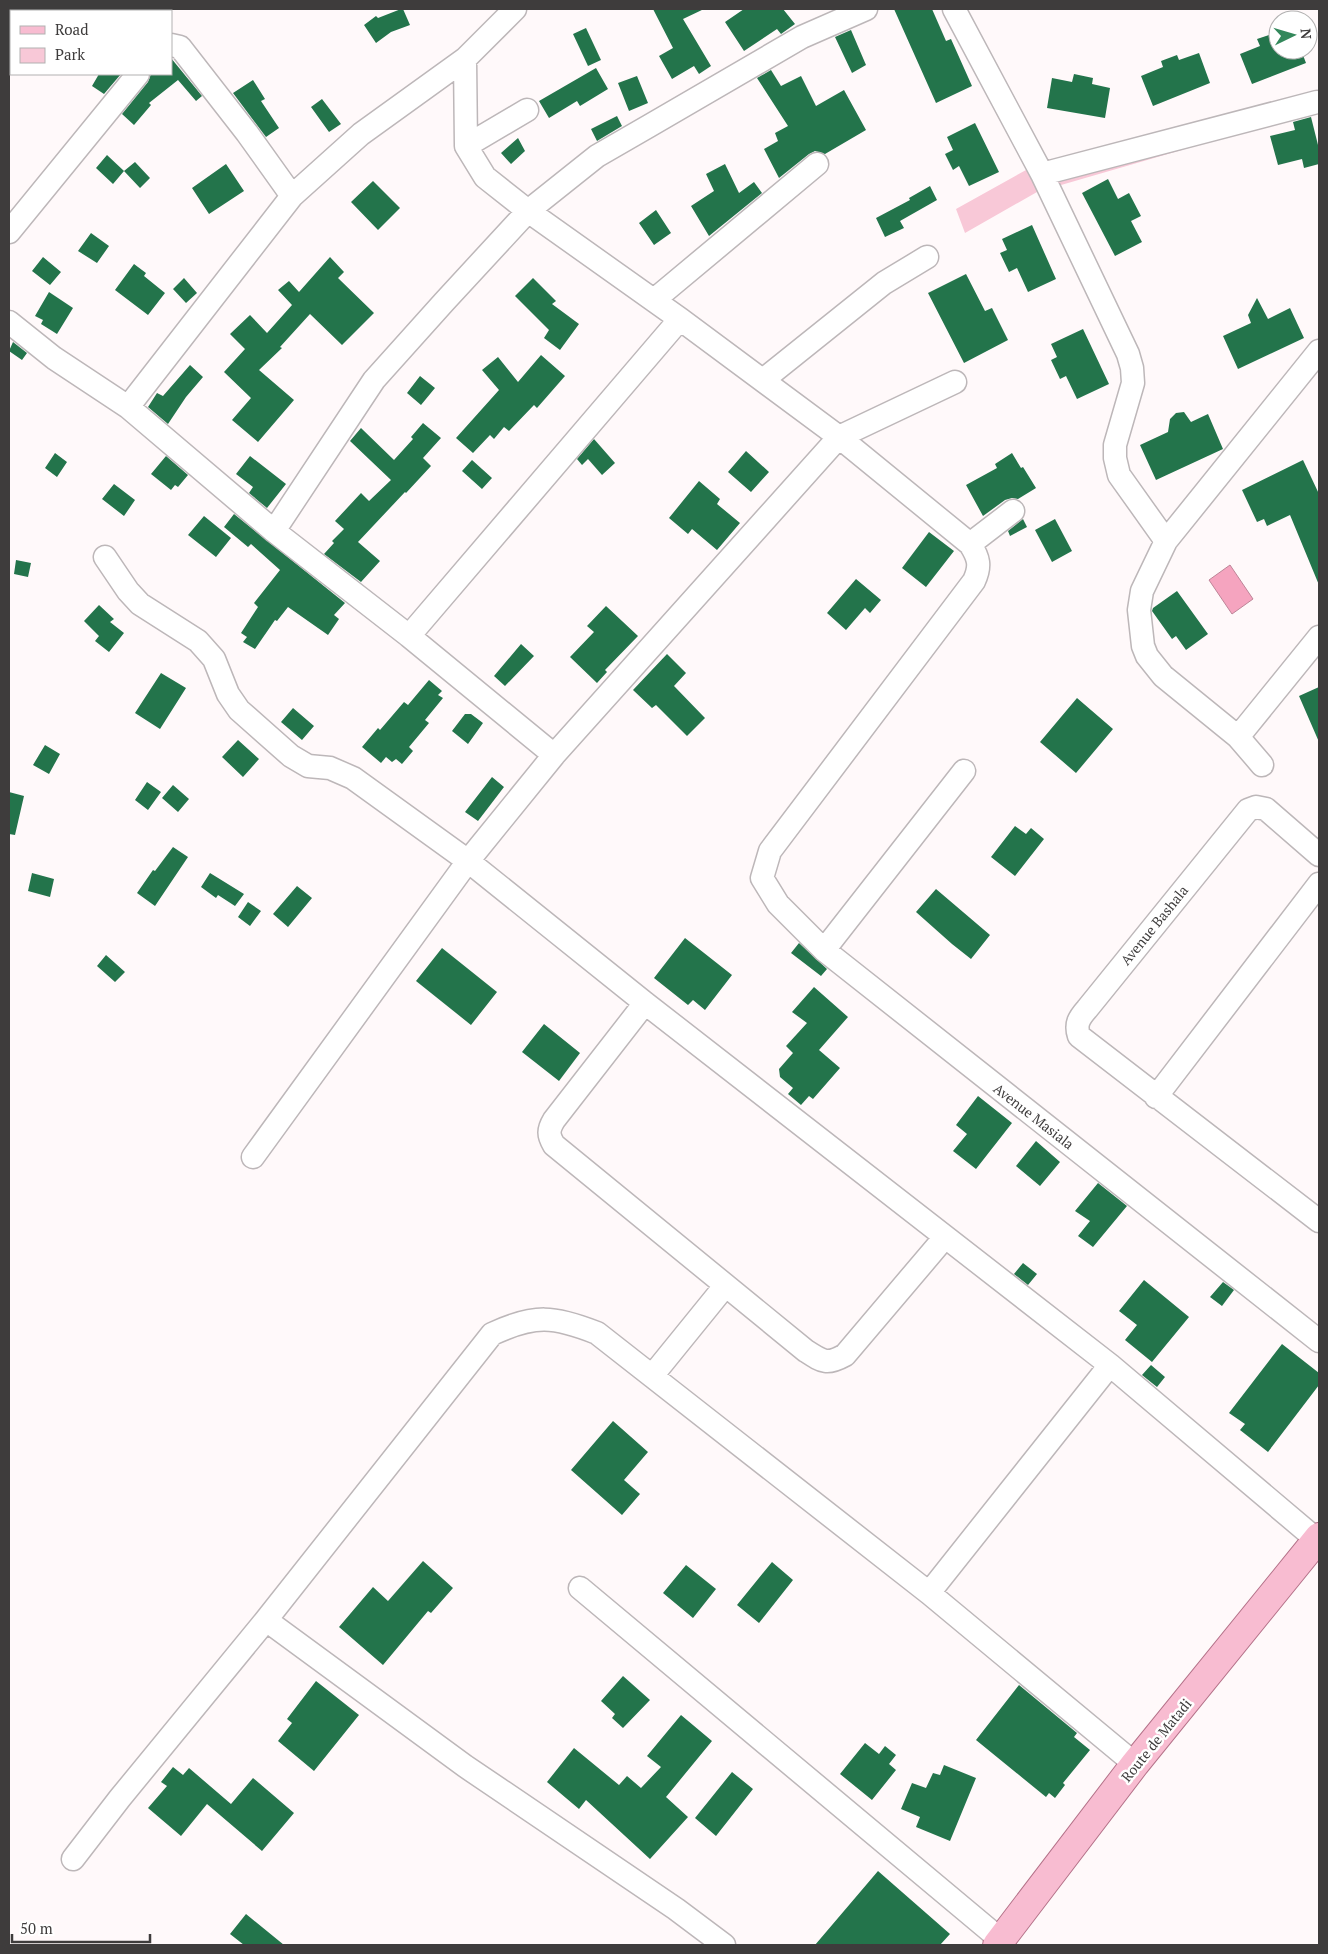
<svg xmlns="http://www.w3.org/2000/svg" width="1328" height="1954" viewBox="0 0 1328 1954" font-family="'PT Serif',serif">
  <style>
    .green { fill: #f8c8d7 }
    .water { fill: #f5a4bf; stroke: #be8598 }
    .building { fill: #23744b }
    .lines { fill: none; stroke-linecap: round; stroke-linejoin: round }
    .minor-casing { stroke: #bdb7b9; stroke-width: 25 }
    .major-casing { stroke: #b47289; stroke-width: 30 }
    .minor { stroke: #fff; stroke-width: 22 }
    .major { stroke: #f8bcd1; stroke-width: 28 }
    .labels { text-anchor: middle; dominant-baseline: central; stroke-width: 5; stroke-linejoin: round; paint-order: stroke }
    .street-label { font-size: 14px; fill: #3e3c3c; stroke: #fff }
  </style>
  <rect width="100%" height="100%" fill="#fff9fa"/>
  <path class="green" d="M1319 91V110L1037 192 965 233 956 209 1026 170Z"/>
  <path class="water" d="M1230 565 1253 599 1232 614 1209 580Z"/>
  <path class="building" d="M401 9H403L410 25 391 32 376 43 364 25 376 16 378 18Z
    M653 9H704L683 19 711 66 699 74 694 66 672 79 659 56 673 48Z
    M744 9H783L795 24 781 34 777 29 744 51 725 22Z
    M894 9H932L946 41 951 39 972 86 936 103Z
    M586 28 601 60 588 66 573 34Z
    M851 30 866 65 852 73 835 37Z
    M1272 34 1275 40 1278 39V50H1301L1306 63 1252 84 1240 54 1260 46 1257 39Z
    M1199 53 1210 83 1153 106 1141 76 1163 67 1161 61 1177 55 1179 60Z
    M171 58 202 96 196 101 178 80 149 103 151 105 134 125 122 114 148 82 151 74H171Z
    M596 68 608 89 580 106 577 101 549 118 539 101Z
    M771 70 781 86 801 76 816 106 844 90 866 130 825 154 815 151 809 154 779 178 764 149 778 141 775 133 788 126 757 78Z
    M99 74H121L104 94 92 86Z
    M1074 74 1093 78 1092 84 1110 88 1105 118 1047 108 1052 78 1072 82Z
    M637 76 648 103 629 111 618 83Z
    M253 80 265 99 261 101 279 128 266 137 233 93Z
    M322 99 341 124 329 132 311 107Z
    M617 116 622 126 597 141 591 129Z
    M1311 117 1319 149V164L1304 168 1302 159 1278 165 1270 136 1295 130 1293 122Z
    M975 123 999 172 969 186 959 166 953 170 945 154 953 150 947 137Z
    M518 138 525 151 511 164 501 153Z
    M107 155 124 171 113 184 96 168Z
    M135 162 150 178 140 188 124 171Z
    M226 164 244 191 209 214 192 188Z
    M725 164 739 193 754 182 762 193 709 236 691 206 714 191 706 174Z
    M1108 179 1118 199 1129 193 1141 216 1131 221 1142 242 1115 256 1082 193Z
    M373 181 400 208 378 230 351 202Z
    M930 186 937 200 900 221 904 228 885 237 876 218 910 200 909 198Z
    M656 210 671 233 654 245 639 223Z
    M1032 225 1056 279 1028 292 1017 268 1009 272 1000 253 1007 250 1002 239Z
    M91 233 109 246 97 263 78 251Z
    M43 257 61 272 50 285 32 271Z
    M330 257 344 272 338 278 374 313 342 345 310 314 280 347 282 348 259 370 294 400 258 442 232 420 251 398 224 372 245 349 230 334 250 315 267 333 292 305 278 290 289 281 299 292Z
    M134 264 146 273 144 276 165 293 148 315 115 290Z
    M966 274 985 311 992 308 1008 340 964 363 928 293Z
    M184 278 197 293 186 303 173 289Z
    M533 278 556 301 552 304 579 324 560 350 544 338 549 330 515 296Z
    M49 292 73 308 57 334 41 324 43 320 35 316Z
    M1257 298 1268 319 1290 308 1304 338 1238 369 1223 336 1251 323 1248 315Z
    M1083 329 1109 384 1077 399 1066 376 1060 379 1051 360 1057 357 1051 344Z
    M13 342 27 353 22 360 9 351Z
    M541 355 565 376 537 408 534 405 509 431 504 427 494 439 490 435 473 453 456 438 499 390 482 370 498 357 518 382Z
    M190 365 203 377 186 397 168 424 148 407 157 393 163 396Z
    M420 376 435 388 421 405 407 393Z
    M1184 412 1191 422 1208 414 1223 449 1156 480 1140 445 1168 432 1170 419 1176 413Z
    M423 423 441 438 423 458 431 466 406 493 405 492 358 542 380 561 361 582 324 554 334 543 332 541 344 529 335 521 361 493 369 501 391 480 350 441 361 428 394 460 413 439 411 437Z
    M594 439 615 463 602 475 588 459 582 465 577 459Z
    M746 451 769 472 751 492 728 472Z
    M55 453 67 462 57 477 45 468Z
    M1012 453 1021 468 1023 467 1036 488 1018 499 1012 498 1005 500 983 516 966 485 997 468 995 464Z
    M166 456 188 475 178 487 175 485 171 490 151 474Z
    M250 456 286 484 267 508 249 493 253 487 236 474Z
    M472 460 492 478 482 489 462 471Z
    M1303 460 1319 494V585L1290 515 1267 526 1264 519 1257 522 1242 490Z
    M699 481 720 499 717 504 740 523 717 550 692 529 688 534 669 518Z
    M114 484 135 500 124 516 102 499Z
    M234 514 345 603 334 615 339 619 328 635 288 607 277 621 275 620 255 649 243 642 247 637 241 633 258 607 254 603 280 570 251 544 248 547 224 527Z
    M204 516 231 538 216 557 188 535Z
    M1023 519 1027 527 1010 536 1008 531Z
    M1055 519 1072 551 1052 562 1035 530Z
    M929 532 954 551 926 587 902 568Z
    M16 560 31 563 28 577 14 574Z
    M856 579 881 600 870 613 865 608 846 630 827 613Z
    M1177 591 1208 634 1186 650 1176 636 1172 639 1152 611 1153 608Z
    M99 605 114 619 110 622 124 633 109 652 95 641 99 636 84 621Z
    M606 606 638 636 605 670 607 672 597 683 570 657 594 632 587 626Z
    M521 644 534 656 505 686 494 676Z
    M667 654 686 673 674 686 705 718 687 736 656 705 652 708 633 690Z
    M161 673 186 688 160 729 135 713Z
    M429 680 442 691 438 695 443 698 425 720 429 723 409 747 413 751 402 764 396 759 392 762 386 757 381 763 362 747 378 728 380 730 404 702 408 705Z
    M1319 687V742L1299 696Z
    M1077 698 1113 729 1076 773 1040 742Z
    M293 708 314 726 302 740 281 722Z
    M465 714H471L483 723 468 744 452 731Z
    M238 740 259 759 243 777 222 757Z
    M45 745 60 754 49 774 33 765Z
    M492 777 504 787 478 821 465 812Z
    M147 782 161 792 148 810 135 800Z
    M173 785 189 799 178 812 162 798Z
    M9 792 24 796 15 835 9 834Z
    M1015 826 1026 834 1031 828 1044 839 1015 876 991 857Z
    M173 847 188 857 155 906 137 893 153 870 155 871Z
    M32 873 54 879 50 897 28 891Z
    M210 873 244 894 235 906 218 895 216 898 201 887Z
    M297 886 312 898 288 927 273 914Z
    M936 889 990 935 971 959 952 944 916 912Z
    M248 902 261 911 250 926 238 917Z
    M685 938 732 975 705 1010 693 1000 688 1005 654 978Z
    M799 943 827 969 821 976 791 953Z
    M442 948 497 992 471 1025 416 981Z
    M106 955 125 972 115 982 97 966Z
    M814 987 848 1017 819 1050 840 1068 813 1099 809 1096 801 1105 788 1094 793 1088 780 1077 779 1069 793 1053 786 1046 807 1023 792 1012Z
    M544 1024 580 1053 559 1081 522 1052Z
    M978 1096 1012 1123 976 1169 953 1151 967 1134 956 1125Z
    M1036 1141 1060 1162 1040 1186 1016 1166Z
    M1098 1183 1127 1206 1093 1247 1078 1236 1090 1221 1075 1211Z
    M1023 1263 1037 1274 1028 1285 1014 1274Z
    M1144 1280 1189 1317 1152 1362 1125 1340 1137 1325 1119 1311Z
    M1223 1282 1234 1290 1222 1306 1210 1297Z
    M1282 1344 1319 1373V1385L1268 1452 1240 1430 1245 1424 1229 1413Z
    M1151 1365 1165 1377 1157 1387 1142 1375Z
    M613 1421 648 1452 624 1480 640 1494 622 1515 571 1470Z
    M423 1561 453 1588 431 1613 428 1611 383 1665 339 1627 373 1587 388 1601Z
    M772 1562 793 1580 759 1623 737 1605Z
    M686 1565 716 1589 693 1618 663 1593Z
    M623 1676 650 1700 623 1728 612 1718 615 1714 601 1701Z
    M316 1681 359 1715 314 1771 278 1741 292 1723 287 1719Z
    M1019 1685 1077 1733 1074 1737 1090 1750 1063 1783 1065 1785 1055 1798 1049 1793 1046 1797 976 1740Z
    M681 1715 712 1741 666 1797 688 1817 650 1859 586 1800 579 1809 547 1782 574 1748 619 1785 627 1776 641 1788 661 1767 647 1756Z
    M865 1743 879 1754 885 1746 896 1755 889 1764 896 1770 872 1800 840 1774Z
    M944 1765 976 1778 950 1841 916 1827 920 1817 901 1809 912 1783 926 1788 933 1773 940 1775Z
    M173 1767 183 1775 189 1768 231 1804 253 1778 294 1813 262 1851 207 1804 181 1836 148 1808 167 1786 161 1782Z
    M732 1772 753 1789 716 1836 695 1818Z
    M878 1871 950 1934 940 1945H815Z
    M246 1914 284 1945H244L230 1934Z"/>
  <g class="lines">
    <g class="minor-casing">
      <path id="minor" d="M515 9 465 59 466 146 485 177 528 211 680 319 839 437 970 544C979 558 981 566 974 581L770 851 762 878 778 904 824 950 1319 1341
        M954 9 1042 174 1128 354 1132 368 1133 383 1115 445V458L1119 475 1166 541
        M171 45 180 47 247 133 292 196
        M466 146 527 110
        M1042 174 1317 102
        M9 232 138 74
        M654 300 817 164
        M9 322 54 358 128 407 274 531 409 636 554 755
        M763 380 884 283 927 257
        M128 407 292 196 361 134 465 59
        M274 531 374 380 444 302 528 211 597 156 649 126 802 37 866 9
        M970 544 1013 511
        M105 557 128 591 140 604 198 641 214 659 228 694 239 710 291 756 308 766 330 768 353 778 468 861 645 1003 1110 1365 1317 1540
        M409 636 680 319
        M1238 737 1319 637
        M1262 765 1238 737 1163 676 1147 656 1143 646 1139 610 1142 591 1166 541 1319 351
        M1319 855 1266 809 1256 807 1248 810 1087 1009C1079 1018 1075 1024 1079 1036L1319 1221
        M824 950 964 771
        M645 1003 554 1120C548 1130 548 1135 554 1145L806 1351C823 1362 827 1365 845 1355L945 1237
        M1156 1097 1319 884
        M253 1157 468 861 554 755 839 437 955 382
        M652 1376 725 1286
        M580 1588 1001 1940
        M929 1593 1110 1365
        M266 1620 465 1766 676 1909 724 1945
        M73 1859 120 1798 266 1620 492 1334C535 1314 554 1316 597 1333L929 1593 1135 1764"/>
    </g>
    <g class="major-casing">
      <path id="major" d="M997 1945 1135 1764 1319 1537"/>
    </g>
    <use href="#minor" class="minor"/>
    <use href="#major" class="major"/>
  </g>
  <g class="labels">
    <g class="street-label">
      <text transform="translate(1154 925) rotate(-51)">Avenue Bashala</text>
      <text transform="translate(1034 1116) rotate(38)">Avenue Masiala</text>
      <text transform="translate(1156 1740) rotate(-51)">Route de Matadi</text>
    </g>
  </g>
  <rect width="1328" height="1954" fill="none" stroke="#3e3c3c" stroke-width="20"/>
  <rect x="10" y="10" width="162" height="65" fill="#ffffff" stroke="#b2b1b1"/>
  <rect x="20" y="26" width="25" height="8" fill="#f8bcd1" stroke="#b2b1b1"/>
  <text x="55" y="35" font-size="15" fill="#3e3c3c">Road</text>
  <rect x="20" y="48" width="25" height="15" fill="#f8c8d7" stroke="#b2b1b1"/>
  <text x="55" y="60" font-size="15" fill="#3e3c3c">Park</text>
  <g transform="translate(1293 35) rotate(85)"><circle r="24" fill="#ffffff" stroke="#b2b1b1"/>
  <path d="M0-4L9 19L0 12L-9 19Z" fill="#33885b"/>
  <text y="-8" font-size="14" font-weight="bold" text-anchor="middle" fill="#3e3c3c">N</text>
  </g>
  <path d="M12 1934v8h138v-8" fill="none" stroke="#3e3c3c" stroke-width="2.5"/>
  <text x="20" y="1934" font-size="15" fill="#3e3c3c" stroke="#ffffff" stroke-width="4" paint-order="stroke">50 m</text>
</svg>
